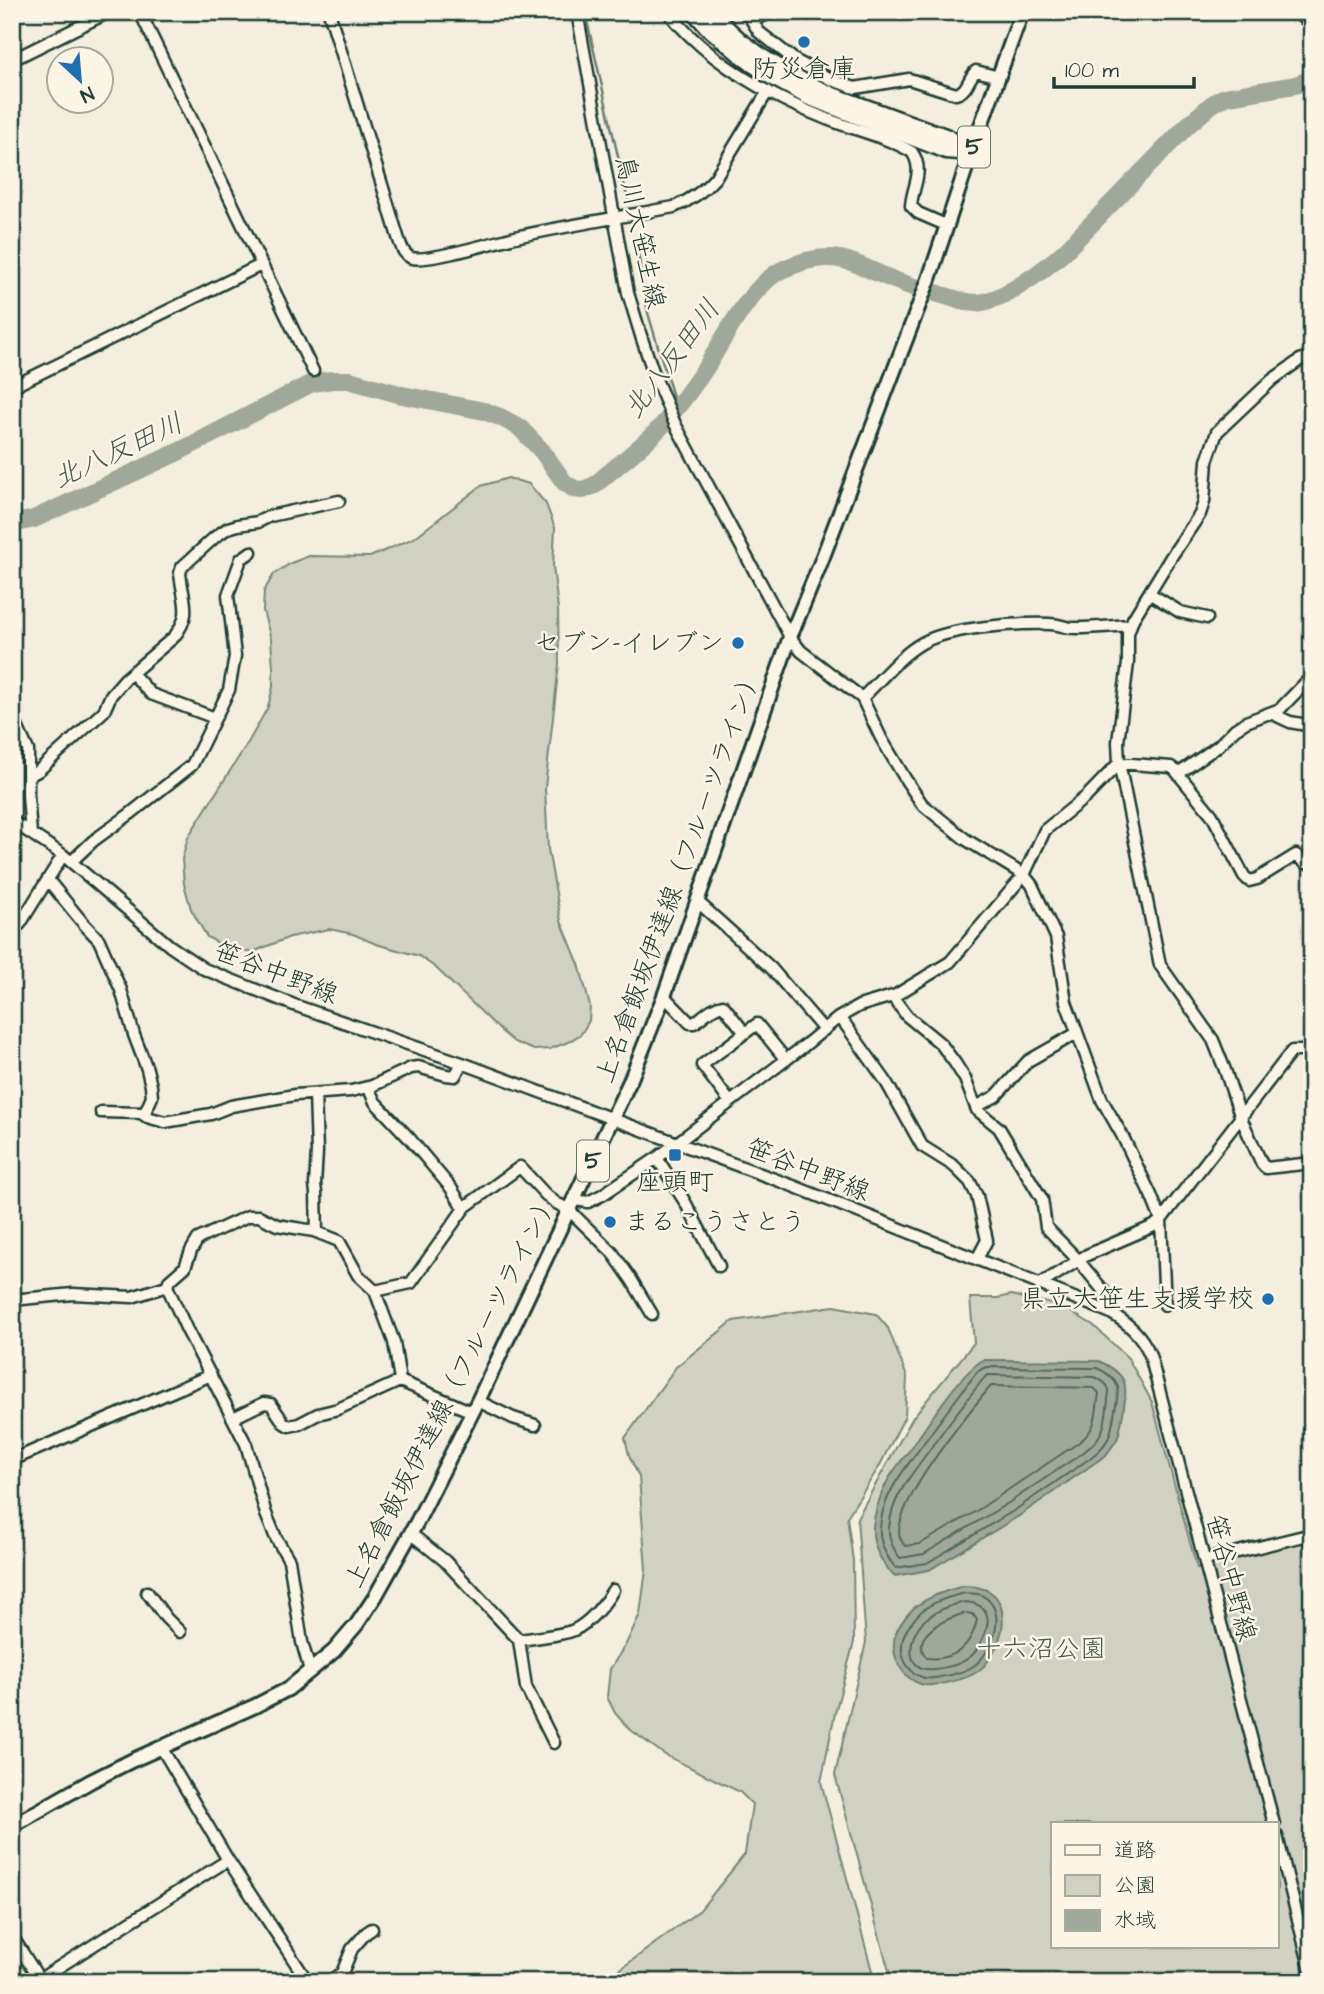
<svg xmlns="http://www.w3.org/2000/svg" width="1324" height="1994" viewBox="0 0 1324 1994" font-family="'Architects Daughter','Klee One',sans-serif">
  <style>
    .green { fill: #d0d1c2; stroke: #78877b; stroke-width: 2; fill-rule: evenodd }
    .water { fill: #a0a89b; stroke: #6c7d72; stroke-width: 2 }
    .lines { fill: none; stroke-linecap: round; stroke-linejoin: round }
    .shore { stroke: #53685d; stroke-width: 2 }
    .stream { stroke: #6c7d72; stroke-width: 2.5 }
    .river { stroke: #a0a89b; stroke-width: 18 }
    .minor-casing { stroke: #1f3d34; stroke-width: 15 }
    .major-casing { stroke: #1f3d34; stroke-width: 18 }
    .highway-casing { stroke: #1f3d34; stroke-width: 19 }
    .minor { stroke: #fcf5e5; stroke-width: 10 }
    .major { stroke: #fcf5e5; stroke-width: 12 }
    .highway { stroke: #fcf5e5; stroke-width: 14 }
    .poi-dot { fill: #1f6fb2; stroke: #fcf5e5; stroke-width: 2.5 }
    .labels { text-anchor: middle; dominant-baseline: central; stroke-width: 5; stroke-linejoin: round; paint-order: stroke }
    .shield { fill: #fcf5e5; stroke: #617469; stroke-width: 2 }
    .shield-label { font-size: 24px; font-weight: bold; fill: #1f3d34 }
    .poi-label { font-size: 26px; fill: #1f3d34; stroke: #fcf5e5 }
    .street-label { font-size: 26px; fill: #1f3d34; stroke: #fcf5e5 }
    .park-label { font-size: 26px; fill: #425b50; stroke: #fcf5e5 }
    .water-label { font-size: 28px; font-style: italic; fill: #465d53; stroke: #fcf5e5 }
  </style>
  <rect width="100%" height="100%" fill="#f3eede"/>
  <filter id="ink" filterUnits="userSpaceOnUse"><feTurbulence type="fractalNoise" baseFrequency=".0143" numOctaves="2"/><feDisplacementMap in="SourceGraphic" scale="14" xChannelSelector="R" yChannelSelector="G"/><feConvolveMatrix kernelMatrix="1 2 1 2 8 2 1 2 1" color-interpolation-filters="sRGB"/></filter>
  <g filter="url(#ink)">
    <path class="green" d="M508 478 529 484 546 504 555 528 553 566 558 609 559 664 545 788 548 849 561 921 579 964 590 1006 589 1021 581 1034 568 1042 550 1049 534 1050 514 1042 501 1031 436 968 419 956 376 944 353 934 329 929 290 937 253 952H239L227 948 207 937 191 909 184 884 182 859 188 837 249 741 268 707 273 687V667L271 639 263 611 264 591 274 574 291 563 309 556 370 557 414 538 481 486Z
      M1011 1295 1061 1306 1093 1325 1128 1358 1152 1402 1197 1568 1312 1539V1982H892L835 1775 866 1642 857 1518 913 1417 974 1343 970 1298H998ZM1053 1824H1277V1947H1053Z
      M834 1306 876 1314 888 1328 907 1377 905 1416 879 1467 847 1517 853 1561 854 1642 835 1713 821 1782 875 1982H603L700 1910 745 1854 752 1804 740 1792 665 1755 628 1728 615 1713 607 1697 610 1669 626 1644 640 1614 646 1570 639 1477 629 1455 625 1438 676 1367 733 1321Z"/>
    <path class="water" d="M983 1360 1099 1361C1109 1366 1120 1372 1124 1382 1128 1392 1121 1426 1118 1437 1115 1444 1110 1449 1106 1455L1019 1516 929 1570 895 1576C882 1565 872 1546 873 1528 874 1513 880 1496 887 1482 893 1470 904 1458 912 1447 929 1423 960 1373 983 1360Z
      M964 1586C969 1586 975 1586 980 1588 1007 1594 1006 1625 997 1645 992 1655 987 1665 978 1671 966 1680 947 1683 932 1685 907 1688 887 1656 896 1633 899 1625 909 1612 915 1607 930 1596 947 1590 964 1586Z"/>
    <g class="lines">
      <path class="shore" d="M986 1367 1097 1368C1106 1372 1114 1378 1118 1387 1118 1395 1117 1402 1115 1410 1111 1435 1110 1443 1089 1459L1015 1510 927 1563 896 1568C887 1558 879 1543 880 1529 881 1496 905 1469 923 1444 941 1419 959 1395 978 1371Z
        M988 1375 1095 1377C1101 1380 1109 1384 1109 1392 1105 1419 1108 1434 1084 1452L1010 1502 924 1554 900 1558C893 1549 888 1540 889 1528 891 1499 911 1475 928 1452 946 1426 965 1402 984 1378Z
        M991 1386 1094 1388 1099 1393C1095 1416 1098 1428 1078 1443L975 1512 920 1544 905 1546C902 1542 899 1538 899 1532 899 1497 967 1414 991 1386Z
        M965 1593C970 1594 976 1593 981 1595 1009 1608 994 1650 975 1665 964 1673 948 1676 934 1678 912 1681 898 1659 903 1639 904 1631 912 1622 917 1616 927 1603 949 1597 965 1593Z
        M965 1602C990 1604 992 1620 982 1640 979 1646 976 1653 970 1657 960 1665 946 1668 934 1669 902 1673 908 1633 926 1619 937 1610 951 1605 965 1602Z
        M966 1613 973 1614 977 1620C971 1647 954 1661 927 1658 907 1635 949 1617 966 1613Z"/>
      <path class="stream" d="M585 12 628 200
        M637 247 648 313 676 407"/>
      <path class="river" d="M12 524 34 519 178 452 312 383 332 380H349L402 395 484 411 500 417 519 427 542 451 564 482 574 489 583 490 595 485C618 464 646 445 666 421 680 404 695 384 707 366 725 337 753 281 786 268 840 245 854 266 902 283 915 288 929 291 942 295 956 299 969 305 983 302 1009 297 1045 269 1064 252L1187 126 1211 105 1224 97 1295 85 1312 79"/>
      <g class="minor-casing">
        <path id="minor" d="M140 12 313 371
          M329 12 398 237C401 245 403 255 412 258 427 262 492 243 511 238 565 226 620 217 674 207 691 200 703 192 715 178L768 91
          M577 12 628 293 642 339 655 377 675 424 790 637 801 651 862 698 881 738 906 780 922 804 965 839 1024 875 1032 885 1056 937 1066 1002 1102 1100 1122 1135 1151 1195 1161 1220 1165 1305
          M668 12C709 62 768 96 827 119 855 130 887 137 912 152 925 171 912 187 911 206L918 213 948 226
          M742 12C751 17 760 21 769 12
          M1295 12 1312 24
          M749 16 759 32 796 61 832 80 855 88 909 79 956 94C968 91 968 78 976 71L999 77
          M12 60 109 12
          M12 387 261 265
          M1149 593 1180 612 1207 618
          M132 673 151 694 215 718
          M862 698C881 680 899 656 922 643 950 627 1018 623 1050 624 1059 624 1068 629 1077 628 1095 628 1113 626 1131 625
          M1271 713 1290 722 1312 726
          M12 715 28 750V795L31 834
          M1178 774 1218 746 1235 729 1246 722 1280 709 1312 676
          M29 776 38 771 104 711 111 695 125 679 174 637C193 613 183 602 180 573L182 567 215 537 228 528 238 525 258 522 270 516 339 501
          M12 821 63 855 170 946 204 969 294 1005 462 1063 793 1186 1109 1312C1128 1323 1142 1335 1150 1355L1274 1824
          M71 862 93 841 130 814 192 765 229 690 235 656 228 595 241 559 251 552
          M1305 863 1296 855 1257 879 1249 881 1244 876 1212 815 1175 770 1171 767 1119 763 1160 965 1213 1040 1225 1070 1241 1118 1262 1164 1266 1168 1312 1163
          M48 880 83 923 99 940 121 990 134 1035 147 1069 151 1086 152 1097 144 1115
          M698 902 771 968 824 1030
          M12 930 20 924 63 855
          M664 996 690 1023H694C703 1017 711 1007 723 1005L745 1033
          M892 996 907 1016 941 1044 955 1063 965 1079 977 1110 999 1128 1042 1199 1046 1227 1078 1260 1107 1295 1109 1312
          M840 1017 885 1080 922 1146 954 1166 970 1182 977 1196 987 1240 977 1259
          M368 1087 375 1102 410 1139 451 1188 464 1209
          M315 1094 317 1152 315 1185 316 1193 317 1232
          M730 1102 702 1065 757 1024 786 1060
          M976 1107 996 1096 1028 1061 1077 1033
          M101 1112 141 1113 147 1117 165 1122 211 1114 231 1106 295 1095 351 1091 372 1086 411 1068 418 1067 446 1075 455 1076 462 1063
          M657 1158 685 1202 719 1266
          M574 1200 588 1202 602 1195 657 1158 804 1046 838 1018 859 1006 896 995 950 962 1024 875 1045 830 1087 796 1119 763 1118 742 1128 663V633L1133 619 1171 557 1200 514 1204 502 1207 461 1217 432 1272 380 1300 360 1312 355
          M1039 1285 1087 1255 1154 1226 1161 1220 1292 1051H1312
          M167 1286 169 1281 185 1267 191 1251 198 1239 248 1216H259L277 1225 314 1231 339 1241 358 1275 375 1291 394 1342 400 1381 338 1409 318 1414 299 1424 289 1426 284 1423 271 1404 264 1403 233 1418
          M375 1291 411 1283 465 1207 520 1167 546 1195 556 1203 568 1209 612 1252 631 1279 652 1314
          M12 1300 73 1294 132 1297 167 1286 186 1328 246 1444 266 1514 276 1538 289 1560 302 1642 310 1671
          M400 1381 472 1412
          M478 1401 513 1418 535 1425
          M12 1460 211 1375
          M410 1533 445 1561 519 1640C532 1638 564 1635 574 1630 589 1623 605 1604 613 1590
          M1205 1560 1312 1534
          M147 1592 166 1618 180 1632
          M519 1640 526 1687 554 1743
          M161 1747 228 1860 308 1982
          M1277 1836 1312 1975
          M12 1936 41 1982
          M40 1979 228 1860
          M328 1982 342 1973 352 1949 366 1933 372 1929"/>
      </g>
      <g class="major-casing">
        <path id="major" d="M12 1826 91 1781 133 1760 255 1706 288 1689 334 1651 357 1624 375 1597 417 1522 478 1401 630 1081 664 996 790 637 819 567 929 279 971 153 1022 12"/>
      </g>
      <g class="highway-casing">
        <path id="highway" d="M694 12 707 27 744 58 768 75 810 98 946 151 971 153
          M710 12 741 41 764 58 803 81 833 95 948 137 970 153"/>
      </g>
      <use href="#minor" class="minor"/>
      <use href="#major" class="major"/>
      <use href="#highway" class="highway"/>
    </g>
  </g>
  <g class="poi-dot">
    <circle cx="804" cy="42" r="7"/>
    <circle cx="738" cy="643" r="7"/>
    <rect x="668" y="1148" width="14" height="14" rx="3.5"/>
    <circle cx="610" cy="1222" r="7"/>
    <circle cx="1268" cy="1299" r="7"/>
  </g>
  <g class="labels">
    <g class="shield">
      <rect x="958" y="126.5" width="32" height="41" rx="5"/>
      <rect x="577" y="1140.5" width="32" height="41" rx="5"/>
    </g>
    <g class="shield-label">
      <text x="974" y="147">5</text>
      <text x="593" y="1161">5</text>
    </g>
    <g class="poi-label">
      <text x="804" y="69">防災倉庫</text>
      <text x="724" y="643" text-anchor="end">セブン-イレブン</text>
      <text x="675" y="1182">座頭町</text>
      <text x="624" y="1222" text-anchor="start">まるこうさとう</text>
      <text x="1254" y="1299" text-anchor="end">県立大笹生支援学校</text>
    </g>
    <g class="street-label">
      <text transform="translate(640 232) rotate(78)">鳥川大笹生線</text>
      <text transform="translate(679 875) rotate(-70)">上名倉飯坂伊達線（フルーツライン）</text>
      <text transform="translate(276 973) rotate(21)">笹谷中野線</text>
      <text transform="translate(808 1170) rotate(21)">笹谷中野線</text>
      <text transform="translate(452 1390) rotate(-63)">上名倉飯坂伊達線（フルーツライン）</text>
      <text transform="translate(1231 1578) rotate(75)">笹谷中野線</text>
    </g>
    <g class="park-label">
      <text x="1041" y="1649">十六沼公園</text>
    </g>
    <g class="water-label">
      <text transform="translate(672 359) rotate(-53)">北八反田川</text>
      <text transform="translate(118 451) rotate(-25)">北八反田川</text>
    </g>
  </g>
  <rect width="1324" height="1994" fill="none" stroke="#fcf5e5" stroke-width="42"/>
  <rect x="21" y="21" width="1282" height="1952" fill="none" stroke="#1f3d34" stroke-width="2.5" filter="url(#ink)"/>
  <rect x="1051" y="1822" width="228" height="126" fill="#fcf5e5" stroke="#a4ab9e" stroke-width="2"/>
  <rect x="1065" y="1845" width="35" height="10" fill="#fcf5e5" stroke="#a4ab9e" stroke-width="2"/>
  <text x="1114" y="1857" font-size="21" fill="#1f3d34">道路</text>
  <rect x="1065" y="1875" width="35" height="21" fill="#d0d1c2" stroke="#a4ab9e" stroke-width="2"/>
  <text x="1114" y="1892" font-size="21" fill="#1f3d34">公園</text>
  <rect x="1065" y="1910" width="35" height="21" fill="#a0a89b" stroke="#a4ab9e" stroke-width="2"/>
  <text x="1114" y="1927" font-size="21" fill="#1f3d34">水域</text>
  <g transform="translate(80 80) rotate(154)"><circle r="33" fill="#fcf5e5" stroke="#a4ab9e" stroke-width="2"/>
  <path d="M0-5L12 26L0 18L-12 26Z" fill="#1f6fb2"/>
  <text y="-10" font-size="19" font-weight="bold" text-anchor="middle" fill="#1f3d34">N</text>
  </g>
  <path d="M1054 77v10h140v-10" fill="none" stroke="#1f3d34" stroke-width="3.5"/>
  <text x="1065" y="77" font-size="21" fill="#1f3d34" stroke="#fcf5e5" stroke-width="5" paint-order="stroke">100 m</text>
</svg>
